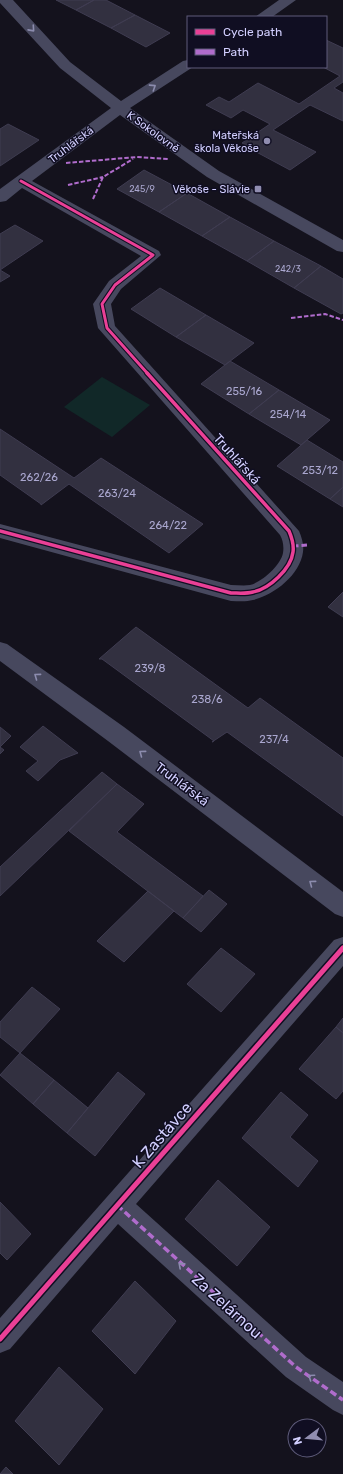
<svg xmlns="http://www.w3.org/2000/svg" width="343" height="1474" viewBox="0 0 343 1474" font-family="Rubik,sans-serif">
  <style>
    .green { fill: #112828 }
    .building { fill: #323040; stroke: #3f3c51 }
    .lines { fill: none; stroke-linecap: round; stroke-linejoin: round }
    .minor { fill: #47485e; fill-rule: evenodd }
    .quiet-far2 { stroke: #b06ccc; stroke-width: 2; stroke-dasharray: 4.5 2; stroke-linecap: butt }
    .quiet-far1 { stroke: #b06ccc; stroke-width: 3; stroke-dasharray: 5.5 3; stroke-linecap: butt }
    .quiet { stroke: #b06ccc; stroke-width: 3.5; stroke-dasharray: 7 3.5; stroke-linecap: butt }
    .cycleway-far2-casing { stroke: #100e22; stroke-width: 5 }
    .cycleway-far1-casing { stroke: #100e22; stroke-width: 6 }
    .cycleway-casing { stroke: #100e22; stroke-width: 8 }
    .cycleway-far2 { stroke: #ea4096; stroke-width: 3 }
    .cycleway-far1 { stroke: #ea4096; stroke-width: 3.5 }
    .cycleway { stroke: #ea4096; stroke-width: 5 }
    .oneway { stroke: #8c8cae }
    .poi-dot { fill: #908db0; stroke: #100e22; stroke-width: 1.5 }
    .labels { text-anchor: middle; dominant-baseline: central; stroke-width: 3; stroke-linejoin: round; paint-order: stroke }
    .far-number-label { font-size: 9px; fill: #aaa7cf }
    .far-street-label { font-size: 11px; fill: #d2cfff; stroke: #100e22 }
    .far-poi-label { font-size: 11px; fill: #d2cfff; stroke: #100e22; text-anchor: end }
    .number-label { font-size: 11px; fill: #aaa7cf }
    .street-label { font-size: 13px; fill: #d2cfff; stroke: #100e22 }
    .near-street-label { font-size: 16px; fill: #d2cfff; stroke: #100e22 }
  </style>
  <rect width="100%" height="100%" fill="#14121d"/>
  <path class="green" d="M102 377 150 405 112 437 64 407Z"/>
  <path class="building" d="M56 0H94L76 10Z
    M94 0H106L135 15 111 28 76 10Z
    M135 15 170 33 146 47 111 28Z
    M326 40 343 48V82L334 88 343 93V121L310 105 273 130 316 152 290 170 247 147 248 146 242 143 270 124 243 110 231 118 206 105 219 97 229 102 258 83 299 104 340 76 323 67H326Z
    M8 124 39 140 0 166V129Z
    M144 170 187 193 159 212 117 189Z
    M187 193 230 217 202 236 159 212Z
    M230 217 274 241 247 261 202 236Z
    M15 225 43 241 0 270V234Z
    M274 241 321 266 294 288 247 261Z
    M321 266 343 279V313L341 314 294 288Z
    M0 270 10 276 0 282Z
    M160 288 206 315 176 337 131 309Z
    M206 315 254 343 225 365 176 337Z
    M230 361 279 390 249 414 201 384Z
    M279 390 330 420 301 445 249 414Z
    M0 429 74 478 101 458 203 524 169 553 69 484 41 505V504L0 475Z
    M307 440 343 462V487L330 499 277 466Z
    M343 487V507L330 499Z
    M343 592V617L328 607Z
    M136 627 248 708 260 698 343 758V816L227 732 212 742 214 741 102 659H99Z
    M43 726 78 753 60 760 38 781 26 771 38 761 20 747Z
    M0 727 11 736 0 747 4 750 0 754Z
    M102 772 117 784 0 896V867Z
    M117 784 144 804 117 832 203 896 183 918 69 831Z
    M209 890 227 904 201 932 183 918Z
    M148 891 174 911 124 962 97 941Z
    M221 948 255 974 221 1012 187 984Z
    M32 987 60 1009 20 1053 0 1037V1022Z
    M343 1018V1033L336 1027Z
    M336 1027 343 1033V1091L336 1099 299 1069Z
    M20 1053 54 1080 33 1104 0 1075Z
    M118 1072 145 1094 95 1156 67 1133Z
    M54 1080 88 1108 67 1133 33 1104Z
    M281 1092 308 1115 290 1137 318 1161 298 1187 242 1138Z
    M218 1180 270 1227 237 1266 185 1219Z
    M0 1202 31 1234 7 1260 0 1253Z
    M135 1281 176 1321 135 1374 92 1331Z
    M59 1367 103 1409 59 1465 15 1421Z
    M6 1467 13 1474H0Z"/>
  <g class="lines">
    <path class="minor" d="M0 0H13L70 62 121 101 183 61 188 60V67H193L130 108 219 171 343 240V252L337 251 207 177 120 115 32 181 159 251 161 255 121 289 111 304 115 326 299 531C302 538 304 545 303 552 300 575 274 595 253 600 246 602 238 601 231 601L0 538V524L231 585C237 585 244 586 250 585 262 582 281 565 283 553 284 547 283 540 280 535L98 328 93 304 109 281 141 256 22 188 6 201 0 202V189L111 108 60 68 0 3Z
      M279 0H296L272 17H255Z
      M0 642 7 644 124 727 343 892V917L335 914 108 741 0 661Z
      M343 937V966L136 1204 306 1357 343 1382V1415L333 1410 286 1377 118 1224 10 1349 0 1353V1318L334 940Z"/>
    <path class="quiet-far2" d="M66 163 137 157 168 159
      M68 185 103 177
      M93 199 103 177 133 159
      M291 318 325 314 343 320"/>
    <path class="quiet-far1" d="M293 546 308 545"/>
    <path class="quiet" d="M117 1205 296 1367 343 1400"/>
    <g class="cycleway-far2-casing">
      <path id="cycleway-far2" d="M21 181 153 255 115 285 102 304 107 328 148 374"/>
    </g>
    <g class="cycleway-far1-casing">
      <path id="cycleway-far1" d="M0 531 231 593C238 593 246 594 253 592 269 589 291 569 293 552 294 545 292 538 289 531L147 373"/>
    </g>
    <g class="cycleway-casing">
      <path id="cycleway" d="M0 1339 343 948"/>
    </g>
    <use href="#cycleway-far2" class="cycleway-far2"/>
    <use href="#cycleway-far1" class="cycleway-far1"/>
    <use href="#cycleway" class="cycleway"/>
  </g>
  <defs><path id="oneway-chevron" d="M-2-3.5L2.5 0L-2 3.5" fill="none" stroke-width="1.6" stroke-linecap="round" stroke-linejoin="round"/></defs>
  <g class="oneway">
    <use href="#oneway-chevron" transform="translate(32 29) rotate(48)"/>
    <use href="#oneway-chevron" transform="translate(153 87) rotate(-33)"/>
    <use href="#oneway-chevron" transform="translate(37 676) rotate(-144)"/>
    <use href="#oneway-chevron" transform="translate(142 753) rotate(-143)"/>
    <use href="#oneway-chevron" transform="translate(312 883) rotate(-143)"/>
    <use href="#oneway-chevron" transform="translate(181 1265) rotate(-138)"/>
    <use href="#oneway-chevron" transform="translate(311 1377) rotate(-145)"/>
  </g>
  <g class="poi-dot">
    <circle cx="267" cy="141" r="4"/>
    <rect x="254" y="185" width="8" height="8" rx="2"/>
  </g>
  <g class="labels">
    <g class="far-number-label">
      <text x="142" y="189">245/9</text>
      <text x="288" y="269">242/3</text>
    </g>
    <g class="far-street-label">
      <text transform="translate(153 132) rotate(36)">K Sokolovně</text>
      <text transform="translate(71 145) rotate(-37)">Truhlářská</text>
    </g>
    <g class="far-poi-label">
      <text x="259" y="135">Mateřská<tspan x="259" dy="13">škola Věkoše</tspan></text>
      <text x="250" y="189">Věkoše - Slávie</text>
    </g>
    <g class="number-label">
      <text x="244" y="391">255/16</text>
      <text x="288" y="414">254/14</text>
      <text x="320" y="470">253/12</text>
      <text x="39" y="477">262/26</text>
      <text x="117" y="493">263/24</text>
      <text x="168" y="525">264/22</text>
      <text x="150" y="668">239/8</text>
      <text x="207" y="699">238/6</text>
      <text x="274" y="739">237/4</text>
    </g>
    <g class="street-label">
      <text transform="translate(237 459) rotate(48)">Truhlářská</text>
      <text transform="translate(182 784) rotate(37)">Truhlářská</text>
    </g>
    <g class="near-street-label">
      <text transform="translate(162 1135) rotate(-49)">K Zastávce</text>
      <text transform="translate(227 1306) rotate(42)">Za Zelárnou</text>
    </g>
  </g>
  <rect x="187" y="16" width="140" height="52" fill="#100e22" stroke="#5e5b7a"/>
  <rect x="195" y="29" width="20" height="6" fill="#ea4096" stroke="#5e5b7a"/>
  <text x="223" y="36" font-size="12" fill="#d2cfff">Cycle path</text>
  <rect x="195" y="49" width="20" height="6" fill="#b06ccc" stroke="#5e5b7a"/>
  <text x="223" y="56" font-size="12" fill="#d2cfff">Path</text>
  <g transform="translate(307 1438) rotate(254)"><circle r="19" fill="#100e22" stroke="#5e5b7a"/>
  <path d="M0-3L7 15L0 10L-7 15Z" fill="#908db0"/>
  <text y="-6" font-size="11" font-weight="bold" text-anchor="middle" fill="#d2cfff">N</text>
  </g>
</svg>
